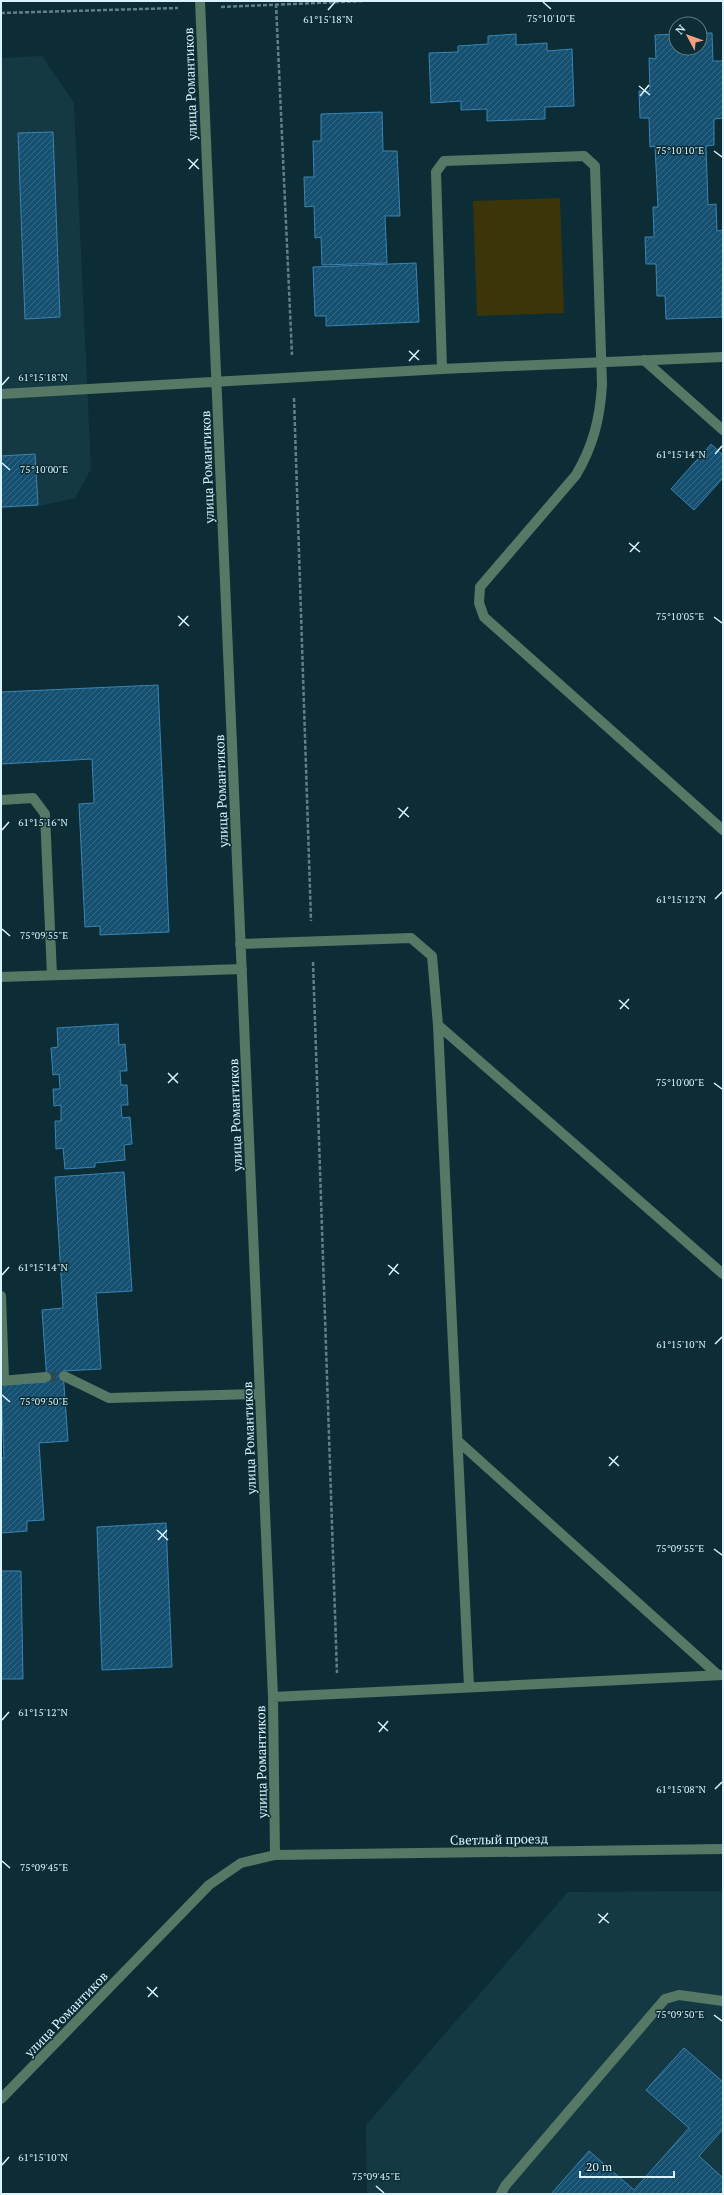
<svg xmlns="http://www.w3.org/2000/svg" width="724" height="2195" viewBox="0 0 724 2195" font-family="'PT Serif',serif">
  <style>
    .built { fill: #153943 }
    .green { fill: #3c350a }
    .building { fill: url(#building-hatch); stroke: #3b84b2 }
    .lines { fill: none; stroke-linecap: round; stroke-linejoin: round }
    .minor-tunnel { stroke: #2b4b53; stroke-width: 10; stroke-dasharray: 10 5; stroke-linecap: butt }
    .path { stroke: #628088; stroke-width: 2.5; stroke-dasharray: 4 2; stroke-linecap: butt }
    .minor { stroke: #567965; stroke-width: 10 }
    .ticks { fill: none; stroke: #daf4fd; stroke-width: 1.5 }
    .labels { text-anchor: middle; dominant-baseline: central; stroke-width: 3; stroke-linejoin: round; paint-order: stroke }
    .street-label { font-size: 13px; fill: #daf4fd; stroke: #0c2d35 }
    .ticks-label { font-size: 10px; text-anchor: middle; fill: #daf4fd; stroke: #0c2d35; stroke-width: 3; stroke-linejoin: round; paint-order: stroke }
  </style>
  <defs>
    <pattern id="building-hatch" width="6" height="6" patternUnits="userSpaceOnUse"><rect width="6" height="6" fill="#165071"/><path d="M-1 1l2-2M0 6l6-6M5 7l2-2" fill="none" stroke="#376a86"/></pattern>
  </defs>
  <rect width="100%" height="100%" fill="#0c2d35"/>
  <path class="built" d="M42 56 74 103 91 469 75 498 39 506 1 509V58Z
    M723 1891V2194H367L366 2125 568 1892Z"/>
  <path class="green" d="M560 198 564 313 477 316 473 201Z"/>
  <path class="building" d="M700 33H712L713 61H723V118L714 119V145L706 146 708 205 716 204 717 231 723 230 722 317 666 319 665 296H657L656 264H646L645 237H654L653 207H658L655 146 650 147 649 118H640L639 91H650L649 58 656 59 655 35 676 34V48H700Z
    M516 34V45L547 43V51L572 49 574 106 545 107V119L487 121V109L461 110V101L431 103 429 53 458 52V46L488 44V36Z
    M382 112 383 151H397L400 216H385L387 263 322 265 321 237 315 238 314 206 305 207 304 177H314L313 141H321V114Z
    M53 132 60 317 25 319 18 133Z
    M416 263 419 322 326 326V316H315L313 267Z
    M711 444 723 455V478L694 510 671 489Z
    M35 454 38 505 1 507V456Z
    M158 685 169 932 100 935V926L85 927 79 804 94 803 92 759 1 764V692Z
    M118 1024 119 1045 125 1044 127 1071H120L121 1085H127L128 1105H121L122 1118 130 1117 132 1144 124 1145 125 1160 95 1163V1167L65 1169 63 1148 56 1149 55 1121H61V1105L54 1106 53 1089H60L59 1074 53 1075 51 1048 58 1047 57 1028Z
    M124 1172 132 1291 96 1293 101 1369 63 1371 68 1441 39 1443 44 1520 27 1521V1531L1 1533V1458H4L1 1385 47 1382 42 1310 63 1308 55 1177Z
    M166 1523 172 1667 102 1670 97 1527Z
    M1 1571H21L23 1679H1Z
    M684 2048 723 2082V2129L699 2156 723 2178V2194H551L589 2151 634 2190 689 2128 646 2090Z"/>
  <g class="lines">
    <path class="minor-tunnel" d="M46 1377 64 1376"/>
    <path class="path" d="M276 4 292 355
      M221 7 364 1
      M1 13 178 8
      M294 398 311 921
      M313 962 337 1673"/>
    <path class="minor" d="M644 360 723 430
      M442 369 436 172 444 161 584 156 595 166 602 385C600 419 593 446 576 475L480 587 479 603 484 617 723 830
      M1 394 442 369 723 357
      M1 800 33 798 45 814 52 975
      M240 944 411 938 432 956 438 1025 469 1687
      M1 977 242 969
      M438 1025 723 1274
      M1 1296 4 1379
      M64 1376 109 1398 260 1394
      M1 1381 46 1377
      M459 1442 718 1675
      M273 1697 723 1675
      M275 1855 723 1849
      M1 2099 209 1885 241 1863 275 1855 273 1697 200 1
      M501 2194 505 2186 665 1999 679 1995 723 2001"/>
  </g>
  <path class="ticks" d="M543 2 551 9M328 10 335 2M639 86 650 95M640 96 649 85M714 151 722 157M188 159 199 169M189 169 198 159M409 351 419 360M409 361 419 350M2 385 9 377M715 454 722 446M2 463 10 470M629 543 640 552M630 552 639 542M178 616 189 626M714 617 722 623M179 626 188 616M398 808 409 817M399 818 408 807M2 830 9 822M715 899 722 892M2 929 10 936M619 1000 629 1009M620 1009 629 999M168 1073 178 1083M168 1083 178 1073M714 1083 722 1089M388 1265 399 1274M2 1275 9 1267M389 1275 398 1264M715 1344 722 1337M2 1395 10 1402M609 1457 619 1466M609 1466 618 1456M157 1530 168 1540M158 1540 167 1530M714 1549 722 1555M2 1720 9 1712M378 1722 388 1731M379 1732 388 1721M715 1789 722 1782M2 1861 10 1868M598 1914 609 1923M599 1923 608 1913M147 1987 158 1997M148 1997 157 1987M714 2015 722 2021M2 2165 9 2157M376 2186 384 2193"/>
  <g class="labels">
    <g class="street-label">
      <text transform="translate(190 84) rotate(-92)">улица Романтиков</text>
      <text transform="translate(207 467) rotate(-92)">улица Романтиков</text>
      <text transform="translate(221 791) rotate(-92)">улица Романтиков</text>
      <text transform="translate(235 1115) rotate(-92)">улица Романтиков</text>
      <text transform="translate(249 1438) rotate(-92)">улица Романтиков</text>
      <text transform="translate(261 1762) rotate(-91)">улица Романтиков</text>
      <text transform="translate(499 1839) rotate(-1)">Светлый проезд</text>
      <text transform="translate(66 2014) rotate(-46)">улица Романтиков</text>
    </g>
  </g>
  <g class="ticks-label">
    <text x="551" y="22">75°10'10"E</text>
    <text x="328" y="23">61°15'18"N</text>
    <text x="680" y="154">75°10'10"E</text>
    <text x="43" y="381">61°15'18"N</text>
    <text x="681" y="458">61°15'14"N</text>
    <text x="44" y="473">75°10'00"E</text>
    <text x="680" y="620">75°10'05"E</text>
    <text x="43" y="826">61°15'16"N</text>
    <text x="681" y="903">61°15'12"N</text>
    <text x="44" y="939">75°09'55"E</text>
    <text x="680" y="1086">75°10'00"E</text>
    <text x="43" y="1271">61°15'14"N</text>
    <text x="681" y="1348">61°15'10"N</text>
    <text x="44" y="1405">75°09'50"E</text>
    <text x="680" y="1552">75°09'55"E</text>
    <text x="43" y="1716">61°15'12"N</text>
    <text x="681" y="1793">61°15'08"N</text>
    <text x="44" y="1871">75°09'45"E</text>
    <text x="680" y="2018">75°09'50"E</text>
    <text x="43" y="2161">61°15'10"N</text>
    <text x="376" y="2180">75°09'45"E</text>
  </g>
  <rect width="724" height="2195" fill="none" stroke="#daf4fd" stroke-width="4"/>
  <g transform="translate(688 36) rotate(311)"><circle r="19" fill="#0c2d35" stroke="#5e7d85"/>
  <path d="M0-3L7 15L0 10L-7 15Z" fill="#f39f84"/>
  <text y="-6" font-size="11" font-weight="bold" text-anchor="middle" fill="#daf4fd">N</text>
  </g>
  <path d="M580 2171v6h94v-6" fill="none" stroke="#daf4fd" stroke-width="2"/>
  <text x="586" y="2171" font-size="12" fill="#daf4fd" stroke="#0c2d35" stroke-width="3" paint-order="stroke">20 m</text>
</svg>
